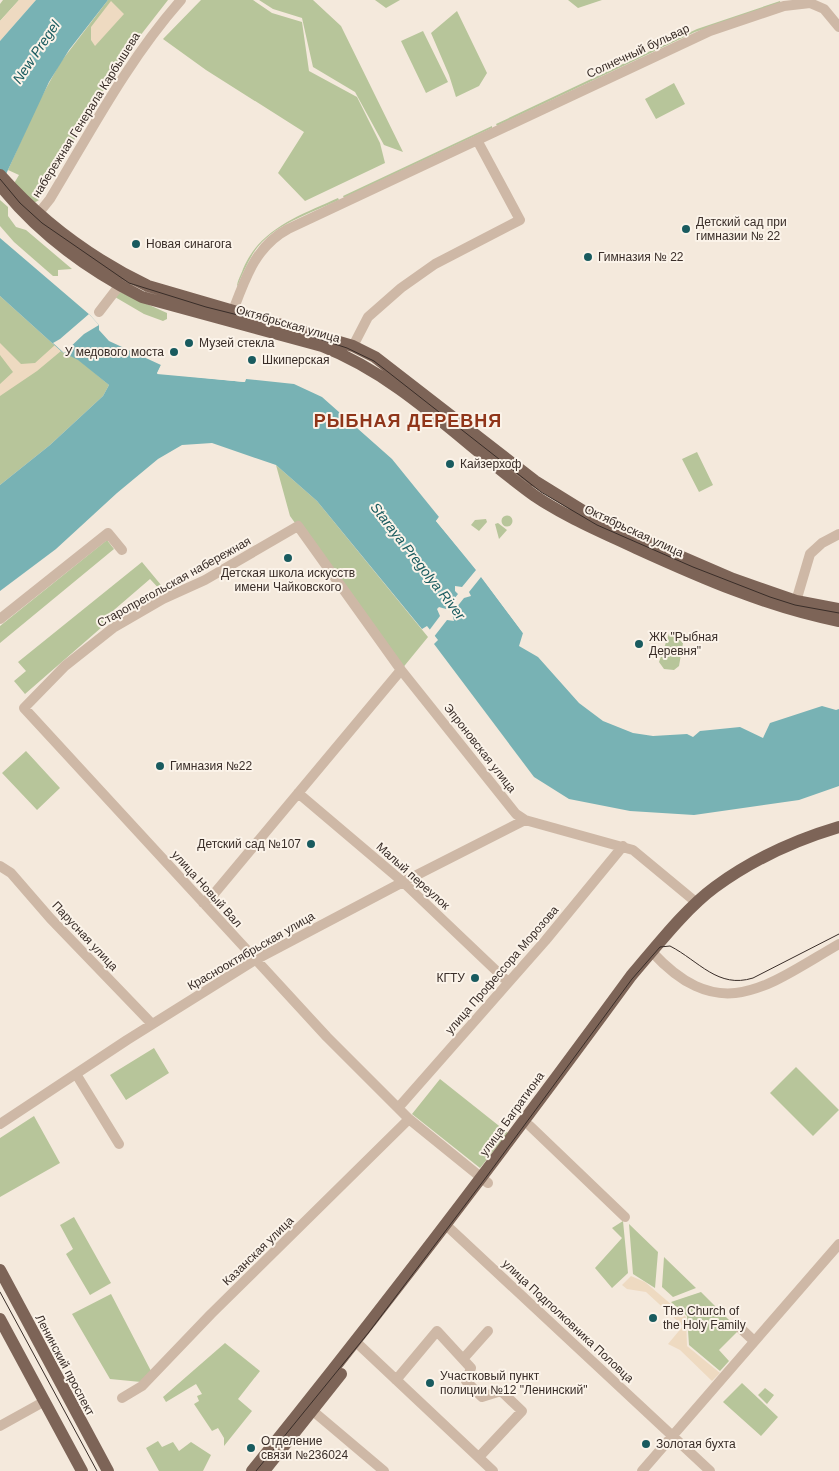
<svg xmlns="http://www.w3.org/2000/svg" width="839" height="1471" viewBox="0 0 839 1471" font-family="Arial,sans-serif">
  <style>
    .green { fill: #b7c59a }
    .plaza { fill: #eedac1 }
    .water { fill: #78b2b4 }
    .pier { fill: #f4e9dc }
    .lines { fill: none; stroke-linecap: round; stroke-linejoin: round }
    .minor { stroke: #ceb8a6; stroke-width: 10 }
    .major { stroke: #7d6457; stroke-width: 12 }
    .tram { stroke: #392d28; stroke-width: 1 }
    .poi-dot { fill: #195b5f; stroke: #fbf3e9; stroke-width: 2 }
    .labels { text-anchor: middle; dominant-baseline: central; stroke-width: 4; stroke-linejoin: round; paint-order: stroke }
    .street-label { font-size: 12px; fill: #392d28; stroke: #fbf3e9 }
    .poi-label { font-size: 12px; fill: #392d28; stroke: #fbf3e9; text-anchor: start }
    .water-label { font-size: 14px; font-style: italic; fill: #195b5f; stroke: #fbf3e9 }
    .district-label { font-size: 18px; font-weight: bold; letter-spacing: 1px; fill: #903519; stroke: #fbf3e9 }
  </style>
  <rect width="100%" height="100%" fill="#f4e9dc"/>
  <path class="green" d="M3 0H19L0 21V4Z
    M108 0H168L122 59 39 200 34 203 13 185 19 175 8 170 37 105 60 63Z
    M201 0H253L272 13 302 22 309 71 357 97 380 143 385 163 305 201 278 173 304 132 206 70 163 39Z
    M259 0H313L341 26 403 152 384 145 355 92 313 67 302 18 273 9Z
    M375 0H400L386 8Z
    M568 0H602L578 8Z
    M780 1 781 4 695 32 497 126 496 124 697 29Z
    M457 11 487 73 479 86 456 97 449 75 431 33Z
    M423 31 448 82 426 93 401 41Z
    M674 83 685 104 656 119 645 99Z
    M492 126V128L344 198 343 196Z
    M338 198 339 200C310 214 273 224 254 252 247 263 242 275 237 287 237 281 241 275 243 269 260 228 301 215 338 198Z
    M0 200 8 207V216L16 227 26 230 72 269 58 270V276H53L14 242 0 226Z
    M118 291 167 313V319L163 321 144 314 115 297Z
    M0 296 62 352 78 359 109 385 103 396 50 445 0 485Z
    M697 452 713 485 699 492 682 459Z
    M276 465 317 501 428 637 401 670 290 516Z
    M501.5 521a5.5 5.5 0 1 1 11 0a5.5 5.5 0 1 1-11 0Z
    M486 519 487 522 479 531 471 525 475 520Z
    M498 523 507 530 499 539 495 524Z
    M107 540 114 549 0 643V626Z
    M142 562 166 591 163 593 150 579 107 616 110 620 25 694 14 681 26 671 18 662Z
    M670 631 683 643 679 666 674 670 664 669 659 662Z
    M26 751 60 788 37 810 2 773Z
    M154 1048 169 1073 126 1100 110 1075Z
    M796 1067 839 1110 813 1136 770 1093Z
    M440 1079 508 1133 480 1168 412 1114Z
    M34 1116 60 1163 0 1197V1138Z
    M74 1217 111 1283 90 1295 66 1254 73 1249 60 1225Z
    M623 1221 628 1273 612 1288 595 1268 622 1238 612 1228Z
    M629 1224 658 1252 655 1288 633 1274Z
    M664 1257 696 1288 673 1297 662 1287Z
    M701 1292 739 1330 719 1350 729 1361 720 1371 689 1345 687 1316 671 1302Z
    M111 1294 151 1371 141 1382 110 1379 72 1314Z
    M225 1343 260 1371 238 1399 252 1411 224 1446V1438L218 1428 212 1431 194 1404 199 1401 197 1396 202 1394 196 1384 166 1402 163 1397Z
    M742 1383 778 1417 761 1436 723 1402Z
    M765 1388 774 1395 767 1404 758 1395Z
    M158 1441 162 1447 173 1442 179 1451 191 1442 211 1455 203 1471H159L146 1448Z"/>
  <path class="plaza" d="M19 0H36L0 41V21Z
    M111 1 124 14 95 46 91 40V27Z
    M0 343 21 364 35 363 55 345 61 351 37 371 0 396V384L13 372 0 355Z
    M631 1276 645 1282 686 1317 687 1346 720 1373 712 1381 680 1350 668 1344 683 1326 646 1292 627 1289 622 1285Z"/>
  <path class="water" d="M36 0H108L69 50 49 82 0 187V41Z
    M0 238 90 315 99 325V330L109 341 161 365 157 373 244 382 246 379 294 384 322 397 392 459 439 517 436 521 472 564 523 633 519 646 538 657 579 703 603 721 633 733 653 736 687 734 693 737 700 731 740 727 763 738 770 723 822 706 836 710 839 709V786L799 800 694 815 630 811 569 799 534 777 434 644 438 640 427 626 422 629 317 501 276 465 212 443 182 445 158 459 117 493 56 549 0 591V485L50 445 103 396 109 385 78 360 62 352 0 296Z"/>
  <path class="pier" d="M89 314 99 325 84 334 64 353 53 343 60 339Z
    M161 365 164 366 161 372 246 379 245 382 157 374Z
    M439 517 441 519 439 521 474 563 524 630 523 633 481 577 469 592 471 596 464 598 452 613 454 621 447 620 433 638 428 632 440 616 437 609 439 607 446 609 458 594 455 591V586L462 587 476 570 436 521Z"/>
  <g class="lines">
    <path class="minor" d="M34 219 50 199C91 131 128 60 181 0
      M99 312 119 286
      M231 316C244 282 254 247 288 229L710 31 784 6 810 3 824 9 839 27
      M353 346 368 317 401 288 435 264 520 220 477 140
      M794 608 810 554 822 543 839 534
      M0 619 108 533 122 550
      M298 793 403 882 508 982
      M0 866 11 873 50 918 152 1024
      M203 903 213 895 401 670
      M652 952C721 1027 768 985 839 944
      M76 1074 119 1144
      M398 1108 545 941 623 846
      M0 1124 127 1040 255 960 403 882 525 820
      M530 1126 625 1217
      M488 1183 409 1119 327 1037 24 708 65 666 113 628 163 599 205 580 298 526 401 670 516 814 525 820 633 850 697 903
      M446 1225 710 1471
      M736 1324 754 1341
      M356 1342 493 1471
      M463 1359 488 1331
      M396 1380 437 1331 471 1368 466 1381 482 1397 501 1391 522 1411 479 1457
      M122 1398 142 1386 211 1314 409 1119
      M307 1406 384 1471
      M0 1426 45 1401
      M642 1471 839 1244"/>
    <path class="major" d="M0 175C41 221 92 259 148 286L353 346 375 357 535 481 601 522 733 579 796 601 839 609
      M0 185C37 232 89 270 142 297L322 346C404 378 465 446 535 496 566 517 602 532 636 548 702 578 768 607 839 621
      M0 1270 108 1471
      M0 1319 82 1471
      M252 1471C383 1309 508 1144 631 976 656 947 685 909 715 887 752 860 795 840 839 827
      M264 1471 341 1374"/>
    <path class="tram" d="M0 179 20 203 42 223 129 283 206 307 270 323 347 348 374 361 541 492 597 525 693 567 770 597 795 605 839 613
      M0 1292 97 1471
      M256 1471 369 1332 484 1180 632 979 660 947 670 946C699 961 718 989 753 978L839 934"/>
  </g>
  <g class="poi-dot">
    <circle cx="686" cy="229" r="5"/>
    <circle cx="136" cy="244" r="5"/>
    <circle cx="588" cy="257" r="5"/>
    <circle cx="189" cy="343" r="5"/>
    <circle cx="174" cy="352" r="5"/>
    <circle cx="252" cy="360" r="5"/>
    <circle cx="450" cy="464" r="5"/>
    <circle cx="288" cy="558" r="5"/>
    <circle cx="639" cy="644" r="5"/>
    <circle cx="160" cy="766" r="5"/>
    <circle cx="311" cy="844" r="5"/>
    <circle cx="475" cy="978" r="5"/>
    <circle cx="653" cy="1318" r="5"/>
    <circle cx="430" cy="1383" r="5"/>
    <circle cx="646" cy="1444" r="5"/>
    <circle cx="251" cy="1448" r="5"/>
  </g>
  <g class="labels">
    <g class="street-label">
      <text transform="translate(638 51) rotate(-25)">Солнечный бульвар</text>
      <text transform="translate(86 115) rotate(-58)">набережная Генерала Карбышева</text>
      <text transform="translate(288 324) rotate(16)">Октябрьская улица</text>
      <text transform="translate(634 531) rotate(25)">Октябрьская улица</text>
      <text transform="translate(174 582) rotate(-29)">Старопрегольская набережная</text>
      <text transform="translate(480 748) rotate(52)">Эпроновская улица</text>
      <text transform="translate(413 876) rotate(42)">Малый переулок</text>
      <text transform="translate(207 889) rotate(48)">улица Новый Вал</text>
      <text transform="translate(85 936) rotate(47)">Парусная улица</text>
      <text transform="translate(251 951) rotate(-30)">Краснооктябрьская улица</text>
      <text transform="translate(502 970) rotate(-49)">улица Профессора Морозова</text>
      <text transform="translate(512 1114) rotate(-54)">улица Багратиона</text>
      <text transform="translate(258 1251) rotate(-44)">Казанская улица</text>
      <text transform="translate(568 1321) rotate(43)">улица Подполковника Половца</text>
      <text transform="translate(65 1365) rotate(62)">Ленинский проспект</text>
    </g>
    <g class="poi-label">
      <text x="696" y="222">Детский сад при<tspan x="696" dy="14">гимназии № 22</tspan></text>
      <text x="146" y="244">Новая синагога</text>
      <text x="598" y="257">Гимназия № 22</text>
      <text x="199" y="343">Музей стекла</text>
      <text x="164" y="352" text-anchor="end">У медового моста</text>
      <text x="262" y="360">Шкиперская</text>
      <text x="460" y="464">Кайзерхоф</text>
      <text x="288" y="573" text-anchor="middle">Детская школа искусств<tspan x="288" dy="14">имени Чайковского</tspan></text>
      <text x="649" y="637">ЖК "Рыбная<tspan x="649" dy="14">Деревня"</tspan></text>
      <text x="170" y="766">Гимназия №22</text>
      <text x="301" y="844" text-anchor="end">Детский сад №107</text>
      <text x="465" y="978" text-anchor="end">КГТУ</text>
      <text x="663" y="1311">The Church of<tspan x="663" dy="14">the Holy Family</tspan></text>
      <text x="440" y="1376">Участковый пункт<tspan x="440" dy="14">полиции №12 "Ленинский"</tspan></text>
      <text x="261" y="1441">Отделение<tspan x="261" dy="14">связи №236024</tspan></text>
      <text x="656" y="1444">Золотая бухта</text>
    </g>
    <g class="water-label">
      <text transform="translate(36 52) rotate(-56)">New Pregel</text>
      <text transform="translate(418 561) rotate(52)">Staraya Pregolya River</text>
    </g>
    <g class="district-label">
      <text x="408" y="421">РЫБНАЯ ДЕРЕВНЯ</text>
    </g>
  </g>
</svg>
